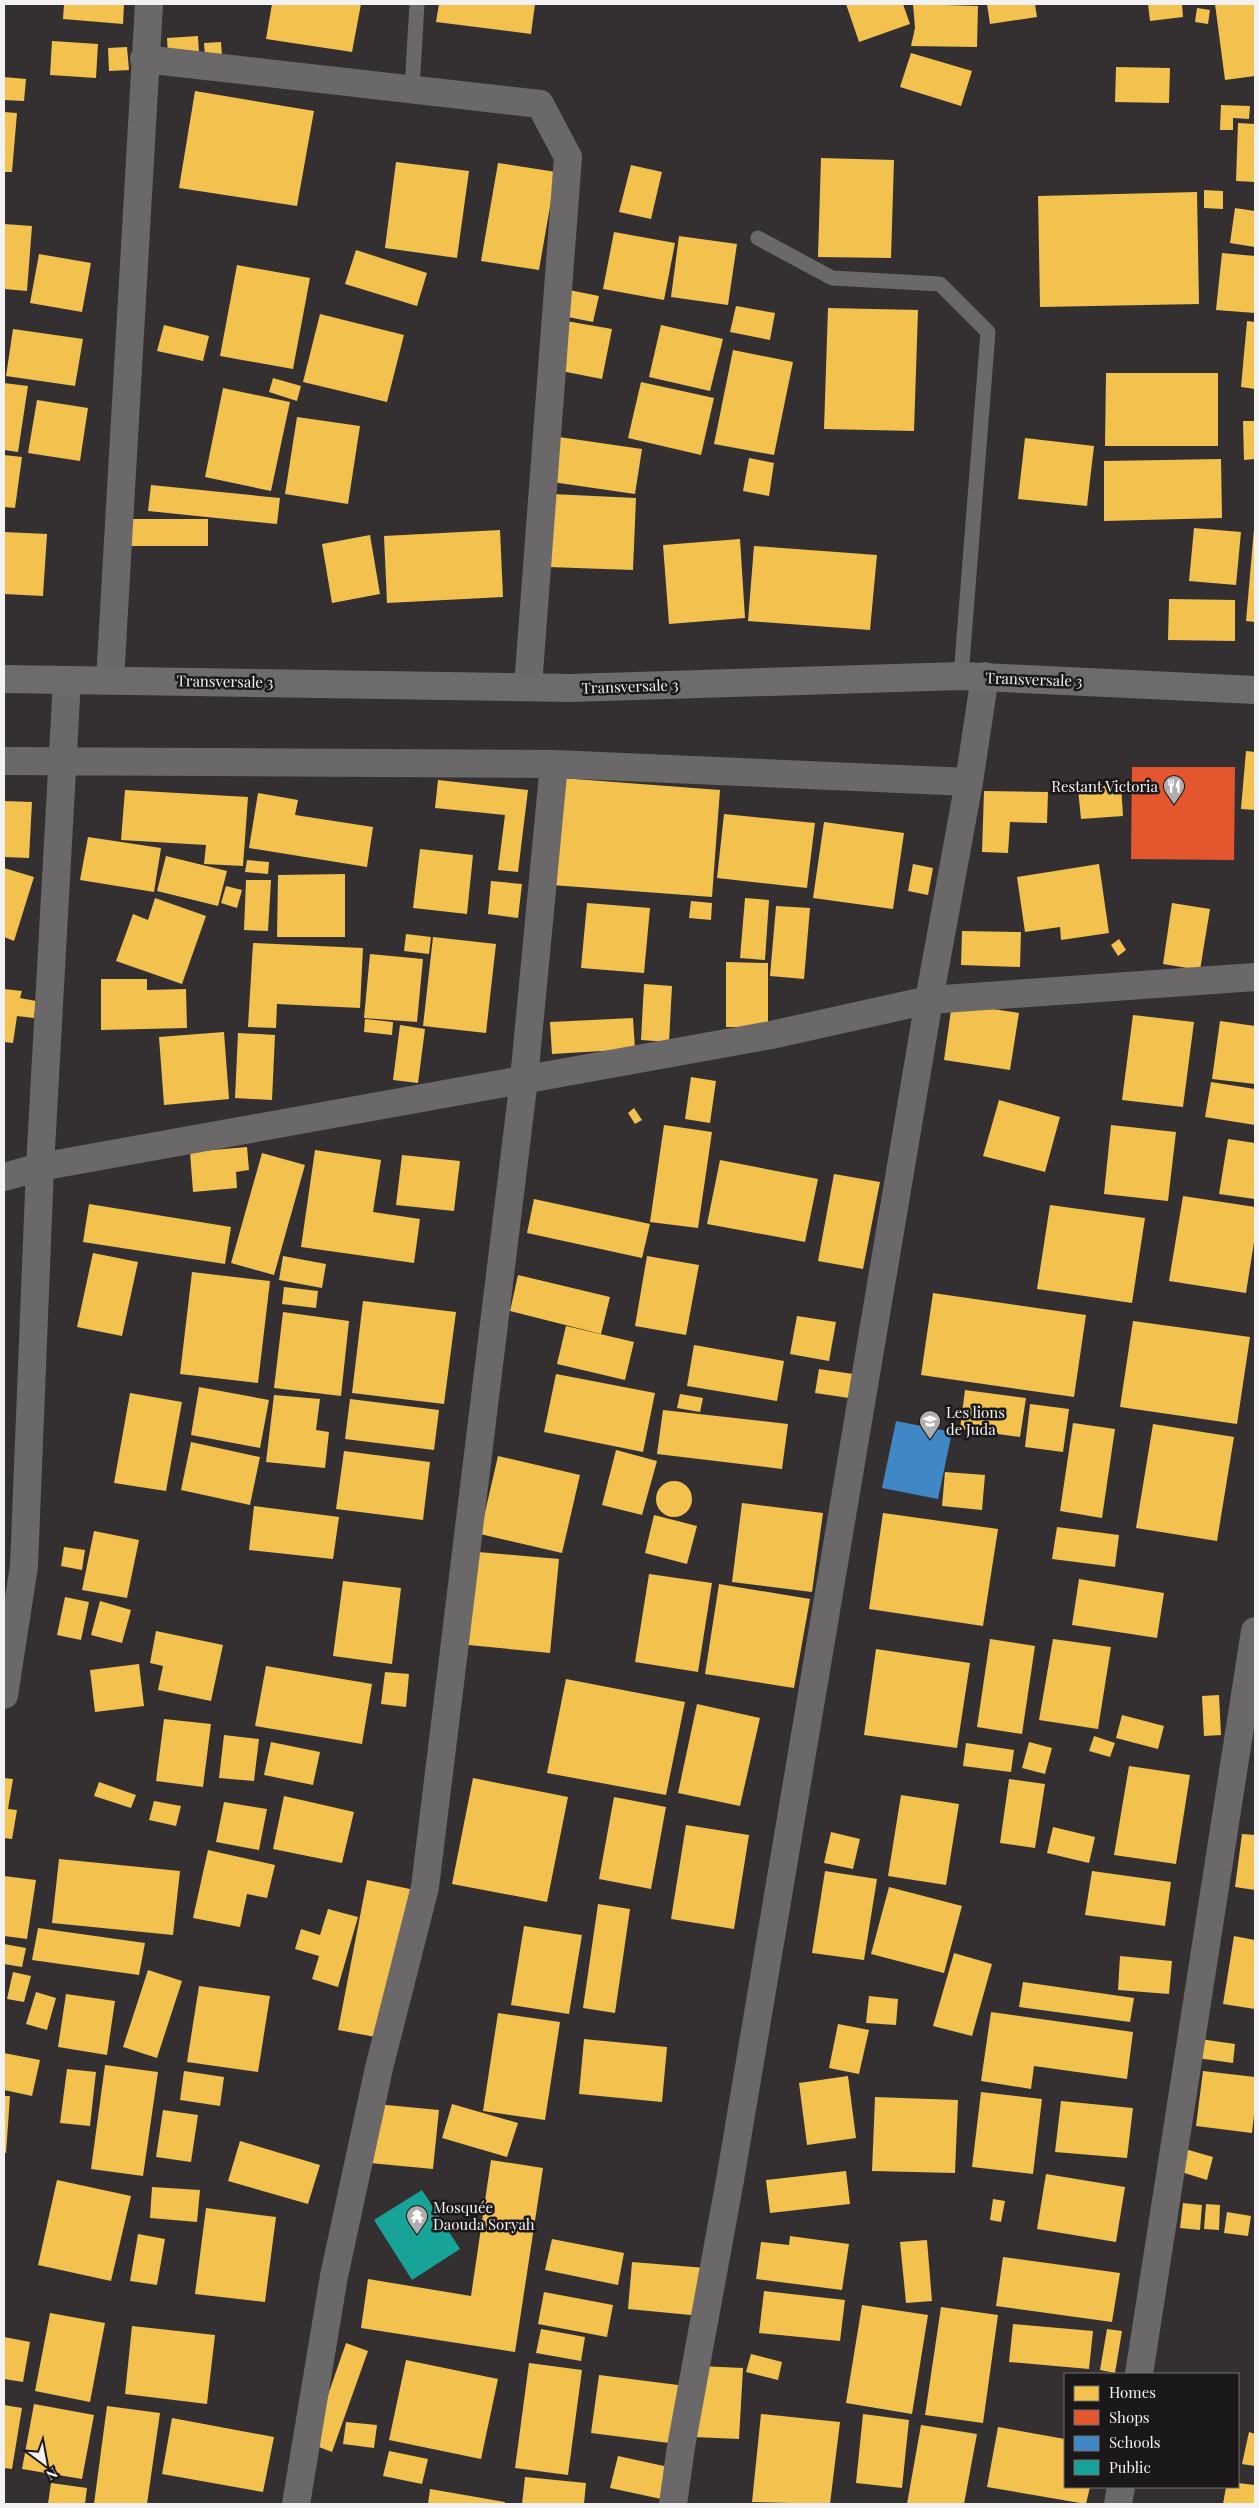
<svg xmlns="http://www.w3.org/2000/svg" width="1259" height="2508" viewBox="0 0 1259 2508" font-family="'Playfair Display',serif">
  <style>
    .homes { fill: #f2c14e }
    .shops { fill: #e4572e }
    .schools { fill: #3f88c5 }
    .public { fill: #17a398 }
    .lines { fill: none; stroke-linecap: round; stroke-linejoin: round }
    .lane { stroke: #6a6869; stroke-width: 15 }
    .street { stroke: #6a6869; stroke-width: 28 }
    .secondary { stroke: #6d6b6c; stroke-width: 28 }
    .labels { text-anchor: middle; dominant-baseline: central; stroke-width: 5; stroke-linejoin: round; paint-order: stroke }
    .street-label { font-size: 15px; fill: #f4f1f2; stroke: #1b1819 }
    .poi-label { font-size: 15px; fill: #f4f1f2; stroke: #1b1819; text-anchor: start }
  </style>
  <rect width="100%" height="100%" fill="#343032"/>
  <path class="homes" d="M64 4H124L123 24 63 19Z
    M272 4H361L352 52 266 39Z
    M439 4H535L531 34 436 22Z
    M846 4H903L910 24 859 42Z
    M913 4 978 6 977 47 911 46 915 28Z
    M987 4H1035L1037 17 990 24Z
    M1148 4H1182L1183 17 1150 21Z
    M1215 4H1255V76L1225 80Z
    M1197 8 1210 10 1208 24 1195 22Z
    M198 36 199 54 168 56 167 38Z
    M52 41 98 44 96 78 50 75Z
    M221 42 222 56 205 57 204 43Z
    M127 47 129 70 109 71 108 48Z
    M911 53 972 71 961 106 900 87Z
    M1116 67 1170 68 1169 103 1115 102Z
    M4 77 26 79 24 101 4 100Z
    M195 91 314 111 297 206 179 188Z
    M1221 105 1250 106 1249 119 1233 118V130H1220Z
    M4 112 17 113 12 172H4Z
    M1238 123 1255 124V182L1236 181Z
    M821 158 894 160 891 258 818 257Z
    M396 162 469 171 457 258 385 248Z
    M498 163 556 172 539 270 481 261Z
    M631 165 662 172 651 219 619 212Z
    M1204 190 1223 191V209L1204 208Z
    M1197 192 1199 304 1040 307 1038 196Z
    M1235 208 1255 211V247L1230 243Z
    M4 224 32 226 27 291 4 289Z
    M614 232 675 243 664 300 603 289Z
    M679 236 737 244 728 305 671 297Z
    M356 250 427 273 417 306 345 284Z
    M1222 253 1255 256V313L1216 310Z
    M39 254 91 263 82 312 30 303Z
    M237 265 310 278 293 369 220 356Z
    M569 290 599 296 593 322 563 316Z
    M736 306 775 313 770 340 730 332Z
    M828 308 918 310 914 431 824 429Z
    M320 314 404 335 387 402 303 382Z
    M566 321 612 329 602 379 556 370Z
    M1247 321 1255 322V389L1241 387Z
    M164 325 209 336 203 361 157 351Z
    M661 325 723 339 710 391 649 377Z
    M13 329 83 339 75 386 6 376Z
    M733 350 793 362 774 455 714 444Z
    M1106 373H1218V446H1105Z
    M273 378 301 386 297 401 269 392Z
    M641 382 714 398 701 455 628 438Z
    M4 383 28 386 18 452 4 450Z
    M223 388 290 402 271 491 205 477Z
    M37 400 88 408 80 461 28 453Z
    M297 417 360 426 348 504 285 494Z
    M1243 421H1255V459L1244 460Z
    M559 437 642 449 635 494 552 482Z
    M1025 438 1094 446 1087 506 1018 499Z
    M4 455 22 457 15 508 4 507Z
    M749 458 774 463 769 496 743 491Z
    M1221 459 1222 518 1104 521V461Z
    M151 485 280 498 277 524 148 511Z
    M552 494 636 498 633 570 548 567Z
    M121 519H208V546H121Z
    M1194 528 1241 532 1236 585 1189 581Z
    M1254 529H1255V622L1246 621Z
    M500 530 503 597 387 603 384 536Z
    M4 532 47 534 43 596 4 594Z
    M370 535 380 594 332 603 322 544Z
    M740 539 745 618 669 624 663 545Z
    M754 546 877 555 870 630 748 621Z
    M1169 599 1235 600V641L1168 640Z
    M1246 751 1255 752V810L1241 809Z
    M561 778 720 790 712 897 552 885Z
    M438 780 528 790 518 872 498 870 505 815 435 808Z
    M1121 784 1123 816 1081 819 1078 789Z
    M125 790 248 797 243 866 204 864 206 845 121 840Z
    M984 791 1048 792 1047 823 1010 822 1008 853 982 852Z
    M258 793 298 800 295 815 373 827 367 867 249 848Z
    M4 801 32 802 29 858 4 857Z
    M724 814 815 823 807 888 717 878Z
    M824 822 904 833 893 909 813 898Z
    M88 837 161 848 154 892 80 880Z
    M420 849 473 855 467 914 413 908Z
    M166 856 227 871 218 906 157 891Z
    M247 860 269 862 268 874 245 872Z
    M913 864 933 868 928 895 908 891Z
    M1099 864 1109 933 1061 940 1060 927 1025 932 1017 877Z
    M4 868 34 877 14 941 4 937Z
    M345 874V937H277L278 875Z
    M246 880H271L268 931 244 930Z
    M491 881 522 884 518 918 488 914Z
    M226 886 242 890 237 908 221 903Z
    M155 898 206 916 182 984 116 961 133 914 148 920Z
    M745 898 769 900 765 960 740 958Z
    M691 901 712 903 711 920 689 918Z
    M587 903 650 908 644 973 581 968Z
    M1172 903 1210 909 1200 970 1163 964Z
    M776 906 810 908 804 979 770 976Z
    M962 931 1021 932 1020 967 961 965Z
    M406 934 431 937 429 954 404 951Z
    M433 937 496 944 486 1033 423 1026Z
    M1119 939 1126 950 1118 956 1111 945Z
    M253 943 363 948 360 1008 277 1004 276 1028 248 1027Z
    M370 954 423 959 417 1022 364 1018Z
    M726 962 768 963V1027H726Z
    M101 979H147V990L186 989 187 1028 101 1030Z
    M644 984 672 986 669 1042 641 1040Z
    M4 989 22 991 20 998 36 1001 34 1018 17 1016 13 1043 4 1042Z
    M952 1003 1019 1013 1010 1070 944 1060Z
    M1133 1015 1194 1022 1183 1107 1122 1100Z
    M633 1018 635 1049 552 1054 550 1022Z
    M365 1019 393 1022 392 1035 364 1032Z
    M1220 1021 1255 1026V1084L1212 1079Z
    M400 1025 425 1029 418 1083 393 1080Z
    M224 1032 229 1099 164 1105 159 1037Z
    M238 1033 275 1035 272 1100 235 1098Z
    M691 1077 716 1081 710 1123 685 1119Z
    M1211 1082 1255 1089V1125L1205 1117Z
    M999 1100 1060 1117 1045 1172 983 1156Z
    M634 1108 642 1120 635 1124 628 1113Z
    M664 1125 712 1132 698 1228 650 1222Z
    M1111 1125 1176 1132 1168 1201 1104 1194Z
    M1228 1139 1255 1143V1199L1219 1194Z
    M247 1147 249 1170 236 1172 237 1188 193 1192 190 1152Z
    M315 1150 381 1160 373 1212 420 1219 414 1263 301 1247Z
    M262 1153 305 1165 274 1275 231 1263Z
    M402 1155 460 1161 454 1211 396 1205Z
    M720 1160 818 1179 805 1242 707 1224Z
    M834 1174 880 1182 863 1269 818 1261Z
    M1183 1196 1255 1207V1236L1246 1293 1169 1281Z
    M534 1199 650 1224 642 1258 527 1233Z
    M89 1204 231 1227 225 1264 83 1242Z
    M1050 1205 1145 1218 1132 1303 1037 1289Z
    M93 1253 138 1262 122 1336 77 1327Z
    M283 1256 326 1264 322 1288 279 1280Z
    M647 1256 699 1265 686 1335 635 1326Z
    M192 1272 270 1281 258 1383 180 1374Z
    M518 1275 610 1297 601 1334 510 1311Z
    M284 1287 318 1291 316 1308 282 1304Z
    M933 1293 1086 1315 1074 1397 921 1375Z
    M363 1301 456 1312 444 1404 352 1393Z
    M283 1312 349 1321 341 1396 274 1388Z
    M797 1316 836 1322 829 1361 790 1354Z
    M1133 1321 1250 1337 1237 1424 1120 1407Z
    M566 1326 634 1342 625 1380 557 1364Z
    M694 1345 784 1361 777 1401 687 1386Z
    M819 1369 853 1374 849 1398 815 1393Z
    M556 1374 655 1393 643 1452 544 1432Z
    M199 1387 269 1400 260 1448 191 1435Z
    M965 1390 1026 1398 1020 1437 960 1429Z
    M130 1393 182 1402 166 1491 114 1483Z
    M680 1394 703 1398 700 1412 677 1408Z
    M274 1395 320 1399 316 1430 329 1432 325 1468 266 1462Z
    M350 1399 439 1410 434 1450 345 1439Z
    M1030 1404 1069 1409 1063 1452 1025 1447Z
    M663 1410 788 1424 782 1469 657 1454Z
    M1073 1423 1115 1429 1102 1518 1060 1511Z
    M1153 1424 1234 1437 1217 1541 1136 1528Z
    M191 1442 260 1457 250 1505 181 1490Z
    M616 1450 657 1461 642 1515 602 1505Z
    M344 1451 430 1462 423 1520 336 1509Z
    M498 1456 580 1475 562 1553 480 1534Z
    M945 1472 985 1475 982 1510 942 1506Z
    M656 1499a18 18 0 1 1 36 0a18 18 0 1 1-36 0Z
    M742 1503 823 1513 812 1592 732 1582Z
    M254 1506 339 1517 333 1559 249 1550Z
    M883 1513 998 1529 983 1626 869 1609Z
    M654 1515 697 1526 687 1564 645 1553Z
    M1057 1527 1119 1535 1115 1567 1052 1559Z
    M94 1531 139 1540 127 1598 82 1590Z
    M64 1547 85 1550 82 1570 61 1566Z
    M466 1551 559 1559 550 1653 458 1644Z
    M649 1574 712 1583 698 1672 635 1662Z
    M1079 1579 1164 1593 1157 1638 1072 1625Z
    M343 1581 401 1588 392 1664 333 1656Z
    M719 1584 810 1599 794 1688 705 1674Z
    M65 1597 89 1602 81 1640 57 1635Z
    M100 1601 131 1610 122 1643 91 1635Z
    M156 1631 223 1645 211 1701 158 1690 163 1666 150 1663Z
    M990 1639 1035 1646 1022 1734 977 1727Z
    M1053 1639 1111 1647 1098 1729 1039 1720Z
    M876 1649 970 1663 957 1748 864 1735Z
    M139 1664 144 1706 95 1712 90 1670Z
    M266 1666 372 1684 362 1744 255 1726Z
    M385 1672 409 1674 406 1707 381 1704Z
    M566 1679 685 1702 666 1795 547 1773Z
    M1219 1695 1221 1735 1204 1736 1202 1696Z
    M697 1704 760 1718 740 1806 678 1793Z
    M1122 1715 1164 1726 1158 1749 1116 1738Z
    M164 1719 211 1724 203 1787 156 1781Z
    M224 1735 259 1739 254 1781 219 1778Z
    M1094 1736 1115 1743 1110 1757 1089 1751Z
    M271 1742 320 1752 313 1785 264 1775Z
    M1029 1742 1052 1748 1045 1774 1022 1768Z
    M966 1743 1014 1750 1011 1772 963 1766Z
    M1129 1766 1190 1775 1176 1864 1114 1855Z
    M4 1778 13 1779 8 1809 17 1810 12 1839 4 1838Z
    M473 1778 568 1797 547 1902 452 1884Z
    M1009 1779 1045 1784 1035 1848 1000 1843Z
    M99 1782 136 1795 131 1808 94 1796Z
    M901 1795 959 1804 946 1885 888 1876Z
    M284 1796 354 1812 342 1863 273 1849Z
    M614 1797 666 1807 651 1889 599 1879Z
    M154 1801 181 1806 176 1826 149 1820Z
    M224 1802 267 1809 259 1850 216 1842Z
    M686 1825 749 1835 734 1929 671 1919Z
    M1053 1827 1095 1837 1089 1863 1047 1853Z
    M831 1832 860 1839 853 1869 824 1863Z
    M1242 1834 1255 1835V1890L1235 1887Z
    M208 1850 275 1865 267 1898 247 1894 240 1927 193 1918Z
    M59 1859 180 1871 173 1935 52 1923Z
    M825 1871 877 1879 864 1960 812 1953Z
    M1092 1871 1171 1882 1165 1926 1085 1915Z
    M4 1876 36 1880 27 1939 4 1936Z
    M367 1880 410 1889 381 2038 338 2030Z
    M889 1887 962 1906 944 1973 871 1954Z
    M598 1904 630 1909 615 2013 583 2008Z
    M328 1909 358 1917 338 1987 312 1979 319 1956 295 1949 301 1929 320 1935Z
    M524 1926 582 1935 569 2014 511 2005Z
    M38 1928 145 1943 139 1975 32 1960Z
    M1234 1936 1255 1940V2009L1223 2004Z
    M4 1944 26 1948 22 1967 4 1964Z
    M954 1953 992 1964 972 2036 933 2026Z
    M1120 1956 1172 1961 1169 1994 1118 1990Z
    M148 1970 182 1981 157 2058 123 2047Z
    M13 1972 31 1976 24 2002 7 1999Z
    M1023 1982 1134 1998 1130 2022 1019 2007Z
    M199 1986 270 1996 258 2072 187 2062Z
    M36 1992 56 1998 47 2030 26 2024Z
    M66 1994 115 2001 107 2055 58 2047Z
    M869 1996 898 1999 896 2025 866 2023Z
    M991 2012 1133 2032 1127 2079 1034 2066 1031 2089 981 2081Z
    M498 2013 560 2022 545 2120 483 2111Z
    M838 2024 869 2030 859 2074 829 2068Z
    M584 2039 667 2047 662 2102 579 2094Z
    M1200 2039 1235 2044 1233 2063 1197 2058Z
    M4 2053 40 2060 32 2096 4 2090Z
    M105 2065 158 2072 143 2176 91 2169Z
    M67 2069 96 2072 90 2126 60 2123Z
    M184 2071 224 2077 220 2106 180 2100Z
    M1203 2071 1255 2077V2106L1252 2133 1196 2126Z
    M848 2076 856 2138 807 2145 799 2083Z
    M981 2092 1042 2099 1033 2174 972 2167Z
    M4 2096H10L6 2153H4Z
    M875 2097 958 2100 955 2173 872 2171Z
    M1061 2101 1133 2108 1127 2158 1055 2152Z
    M376 2104 439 2110 433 2169 370 2163Z
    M452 2104 518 2123 507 2157 442 2138Z
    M163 2110 198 2115 191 2162 156 2157Z
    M240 2141 320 2165 308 2204 228 2181Z
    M1185 2149 1213 2157 1207 2180 1178 2171Z
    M491 2160 543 2168 515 2352 361 2328 368 2279 471 2296Z
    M846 2171 850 2204 770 2213 766 2180Z
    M1046 2174 1125 2187 1116 2242 1037 2229Z
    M57 2180 131 2196 111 2281 38 2265Z
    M152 2187 200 2190 197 2222 150 2218Z
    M993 2199 1005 2201 1001 2222 990 2220Z
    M1183 2203 1202 2205 1200 2230 1180 2228Z
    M1206 2204 1220 2205 1219 2230 1204 2229Z
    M206 2208 276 2217 265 2302 195 2294Z
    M1227 2212 1251 2216 1248 2236 1224 2233Z
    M138 2234 165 2239 157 2285 130 2281Z
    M790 2236 849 2244 842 2290 756 2279 761 2242 789 2245Z
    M552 2239 624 2253 618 2285 545 2270Z
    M927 2240 932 2301 906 2303 900 2242Z
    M1003 2257 1120 2273 1112 2322 996 2306Z
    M632 2262 706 2268 701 2316 628 2309Z
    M764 2291 845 2300 840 2341 759 2333Z
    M544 2292 613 2305 607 2337 538 2324Z
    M862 2305 928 2315 912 2414 846 2403Z
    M941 2307 998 2315 983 2423 925 2415Z
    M50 2313 105 2323 90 2402 35 2391Z
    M1013 2324 1093 2331 1089 2369 1009 2362Z
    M132 2326 215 2335 207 2404 125 2394Z
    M541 2329 585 2337 581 2361 536 2353Z
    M1107 2329 1122 2331 1115 2373 1100 2370Z
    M4 2337 30 2342 23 2382 4 2379Z
    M346 2343 368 2351 332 2452 311 2444Z
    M751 2354 782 2362 778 2380 746 2372Z
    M406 2360 498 2379 481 2459 389 2440Z
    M529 2363 582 2370 568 2475 515 2468Z
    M699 2366 743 2368 739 2439 694 2437Z
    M599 2375 686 2386 677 2444 591 2433Z
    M34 2404 94 2415 82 2479 22 2469Z
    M4 2405 22 2408 12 2469 4 2468Z
    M107 2406 160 2413 147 2504H94Z
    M761 2414 840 2422 830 2504 752 2502Z
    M863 2414 909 2420 902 2488 856 2483Z
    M172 2418 274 2437 263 2492 162 2474Z
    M346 2422 377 2425 374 2448 343 2444Z
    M921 2425 977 2434 964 2504H907Z
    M998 2427 1065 2439V2487H1090L1086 2504 987 2487Z
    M1249 2432 1255 2434V2466L1242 2464Z
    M389 2451 428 2459 422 2484 383 2476Z
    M618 2456 673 2468 666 2500 610 2488Z
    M525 2477 586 2483 584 2504H522Z
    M51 2483 87 2488 85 2504H48Z
    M1238 2483 1255 2485V2504H1223L1226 2487H1238Z
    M430 2489 505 2502V2504H428Z"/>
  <path class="shops" d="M1132 767H1235L1234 860 1131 859Z"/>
  <path class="schools" d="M896 1421 952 1432 938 1499 882 1488Z"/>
  <path class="public" d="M422 2190 460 2249 412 2280 374 2220Z"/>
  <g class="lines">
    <path class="lane" d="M412 88 417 4
      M758 238 832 278 940 284 988 332 961 676"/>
    <path class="street" d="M144 59 540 104 568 157 528 686
      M110 680 149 4
      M4 761 554 764 969 782
      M4 1177 40 1167 771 1035 929 1000 1255 977
      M4 1695 24 1566 40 1167 67 680
      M1139 2374 1255 1631
      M296 2504 334 2276 379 2068 425 1887 524 1079 554 764
      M673 2504 681 2447 730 2180 929 1000 969 782 985 676
      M1118 2504 1121 2487"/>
    <path class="secondary" d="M4 679 571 688 961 676 1255 690"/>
  </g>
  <defs>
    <g id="restaurant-pin" transform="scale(1.125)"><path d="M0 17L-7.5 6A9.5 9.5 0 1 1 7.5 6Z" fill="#b1adaf" stroke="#1b1819"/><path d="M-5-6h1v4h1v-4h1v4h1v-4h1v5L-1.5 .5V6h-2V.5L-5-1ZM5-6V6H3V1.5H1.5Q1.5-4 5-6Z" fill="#fff"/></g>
    <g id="school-pin" transform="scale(1.125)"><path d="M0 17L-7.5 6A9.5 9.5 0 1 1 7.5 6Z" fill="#b1adaf" stroke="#1b1819"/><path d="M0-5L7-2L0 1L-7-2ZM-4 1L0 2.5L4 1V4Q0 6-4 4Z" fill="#fff"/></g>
    <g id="temple-pin" transform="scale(1.125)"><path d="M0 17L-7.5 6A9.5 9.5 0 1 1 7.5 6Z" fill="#b1adaf" stroke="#1b1819"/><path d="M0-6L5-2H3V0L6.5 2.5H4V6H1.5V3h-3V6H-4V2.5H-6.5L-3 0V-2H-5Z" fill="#fff"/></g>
  </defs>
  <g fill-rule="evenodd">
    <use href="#restaurant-pin" x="1174" y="786"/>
    <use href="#school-pin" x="930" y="1421"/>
    <use href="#temple-pin" x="417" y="2216"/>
  </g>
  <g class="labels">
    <g class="street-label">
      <text transform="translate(1034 679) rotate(2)">Transversale 3</text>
      <text transform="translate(225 681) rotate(1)">Transversale 3</text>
      <text transform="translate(630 686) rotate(-2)">Transversale 3</text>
    </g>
    <g class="poi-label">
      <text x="1158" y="786" text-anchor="end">Restant Victoria</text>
      <text x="946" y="1412">Les lions<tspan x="946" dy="17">de Juda</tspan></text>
      <text x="433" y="2207">Mosquée<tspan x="433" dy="17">Daouda Soryah</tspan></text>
    </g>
  </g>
  <rect width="1259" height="2508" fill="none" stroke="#f4f1f2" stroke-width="10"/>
  <rect x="1064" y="2373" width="175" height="115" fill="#1b1819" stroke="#726f70"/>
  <rect x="1074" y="2386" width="25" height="15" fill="#f2c14e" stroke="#726f70"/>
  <text x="1109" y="2398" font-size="15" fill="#f4f1f2">Homes</text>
  <rect x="1074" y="2410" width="25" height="15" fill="#e4572e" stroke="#726f70"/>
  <text x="1109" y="2423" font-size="15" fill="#f4f1f2">Shops</text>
  <rect x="1074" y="2436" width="25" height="15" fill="#3f88c5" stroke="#726f70"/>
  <text x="1109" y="2448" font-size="15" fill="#f4f1f2">Schools</text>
  <rect x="1074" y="2460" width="25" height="15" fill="#17a398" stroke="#726f70"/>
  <text x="1109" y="2473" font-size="15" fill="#f4f1f2">Public</text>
  <g transform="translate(45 2463) rotate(148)" stroke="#1b1819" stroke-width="4" paint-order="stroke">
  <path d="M0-4L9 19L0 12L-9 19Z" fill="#f4f1f2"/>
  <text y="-8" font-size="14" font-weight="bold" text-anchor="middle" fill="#f4f1f2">N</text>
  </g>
</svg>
